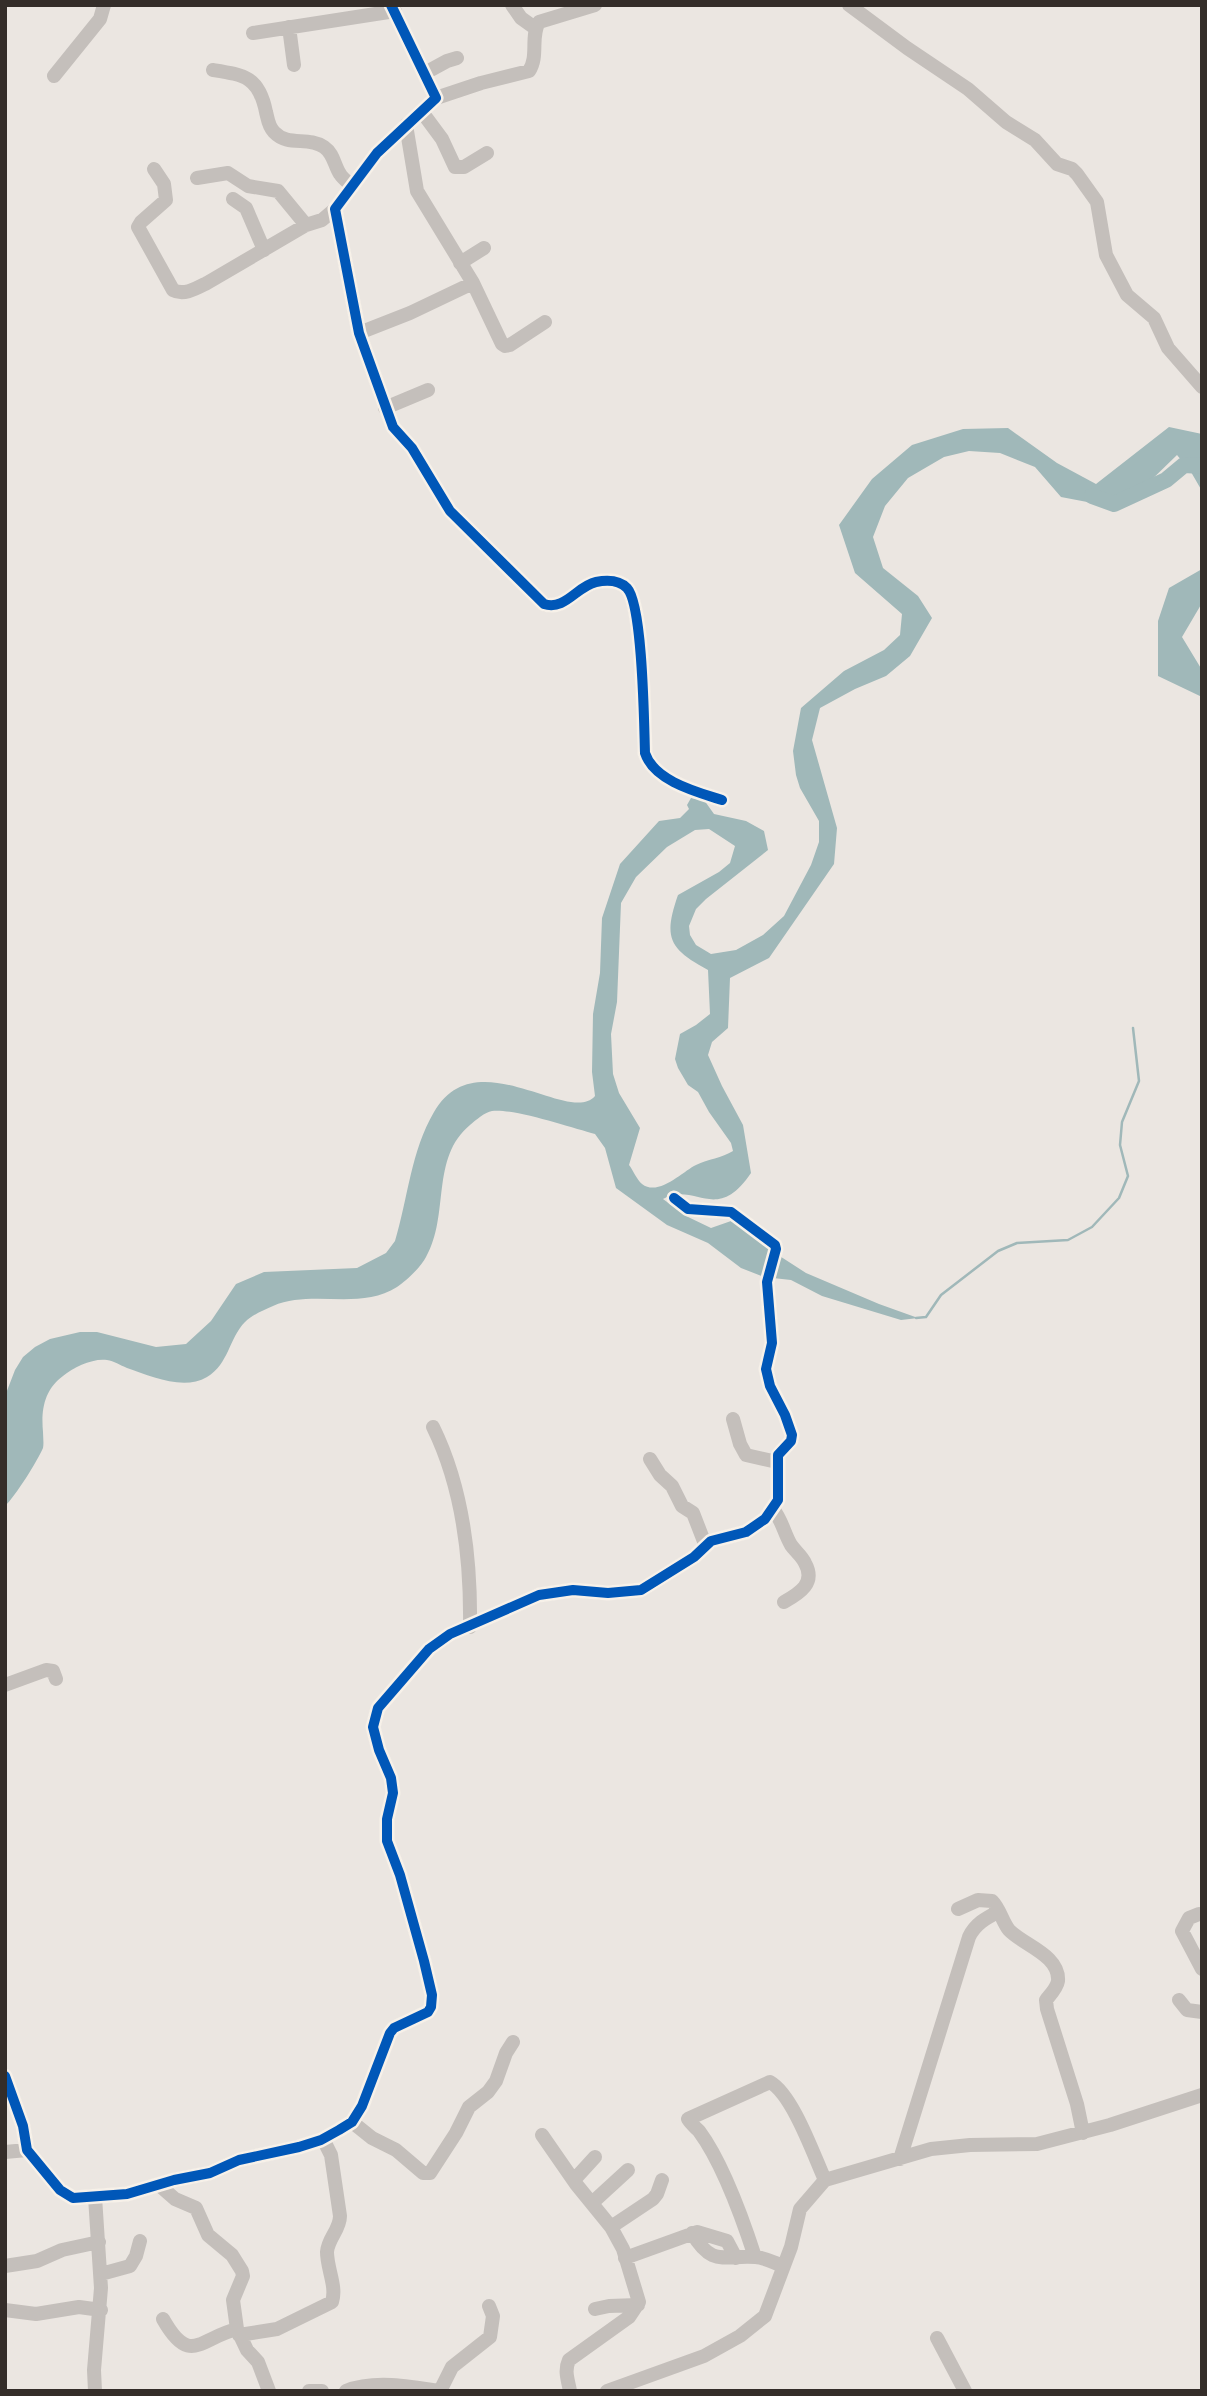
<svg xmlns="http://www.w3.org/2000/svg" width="1207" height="2396" viewBox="0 0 1207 2396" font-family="'IBM Plex Sans',sans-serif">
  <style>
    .water { fill: #a0b8b9; fill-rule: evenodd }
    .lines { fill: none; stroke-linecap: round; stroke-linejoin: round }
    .stream { stroke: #a0b8b9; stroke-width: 2.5 }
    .river { stroke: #a0b8b9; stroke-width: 16 }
    .minor { stroke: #c4bfbb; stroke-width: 14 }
    .cycleway-casing { stroke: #f7f1e9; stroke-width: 15 }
    .cycleway { stroke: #0057b8; stroke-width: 10 }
  </style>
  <rect width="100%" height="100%" fill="#ebe6e1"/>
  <path class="water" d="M1169 427 1202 434V491L1191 472 1177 455 1141 490 1103 505 1061 497 1035 467 1000 453 969 451 944 457 908 478 885 506 873 537 883 568 918 596 932 618 910 656 886 676 855 689 820 708 812 740 837 828 834 864 769 958 730 978 728 1028 712 1042 708 1055 722 1086 743 1125 751 1173C716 1225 695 1181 663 1199L686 1216 711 1228 731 1221 749 1229 775 1253 806 1273 879 1304 918 1318 901 1320 822 1296 791 1280 764 1277 741 1268 708 1243 667 1225 616 1188 605 1148 595 1134C572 1128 513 1108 492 1111 485 1112 476 1120 470 1125 430 1158 450 1215 426 1257 421 1267 406 1281 397 1287 360 1311 312 1289 273 1306 264 1310 252 1315 245 1322 229 1338 229 1364 207 1377 183 1391 151 1376 127 1368 120 1365 114 1361 107 1360 93 1358 74 1367 63 1376 44 1390 41 1410 43 1432 43 1437 44 1443 43 1448 38 1460 15 1497 5 1506V1396L15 1370 23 1357 35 1347 50 1339 80 1332H97L156 1347 186 1344 211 1321 236 1284 264 1272 357 1268 386 1253 395 1241C408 1198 411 1151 434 1112 476 1039 569 1126 595 1096L592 1072 593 1014 600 973 602 918 620 864 659 821 680 818 689 809 687 805 691 798 704 800 714 814 746 821 764 831 768 850 706 899 696 909 689 926 690 935 696 945 711 954 736 950 763 935 784 916 811 865 819 842V821L800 788 796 775 793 751 801 708 844 671 884 650 900 635 902 614 855 573 839 525 872 479 912 445 963 429 1008 428 1057 463 1096 484ZM709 829 735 846 730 863 719 872 678 895C663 938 669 949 708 970L710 1014 696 1025 680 1034 675 1059 678 1068 688 1085 698 1092 709 1112 731 1143 733 1151C722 1158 708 1159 696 1165 683 1171 659 1197 642 1184 637 1180 633 1170 629 1165L640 1128 619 1093 613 1074 611 1034 617 1002 621 903 636 877 667 847 695 830Z
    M1202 569V603L1182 637 1202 670V697L1158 676V621L1169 588Z"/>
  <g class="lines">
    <path class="stream" d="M916 1318 926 1317 941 1295 998 1251 1017 1243 1068 1240 1092 1227 1119 1198 1128 1176 1120 1145 1122 1122 1139 1081 1133 1028"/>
    <path class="river" d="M1092 496 1114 504 1166 480 1184 465 1202 466"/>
    <path class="minor" d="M391 5 436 98 377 153 335 209 359 333 393 427 412 448 450 511 544 604C565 611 577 586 596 582 606 580 619 580 627 588 643 605 644 724 645 753 654 781 697 792 722 800
      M512 5 521 18 535 28
      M849 5 907 48 968 89 1006 122 1035 140 1057 164 1072 169 1077 174 1097 202 1106 255 1127 295 1154 318 1168 348 1202 387
      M289 27 294 65
      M253 33 395 11
      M213 70C245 75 259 77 266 112 268 119 268 126 274 132 288 147 308 136 324 147 334 154 334 165 340 174 343 179 348 182 352 186
      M425 73 447 61 457 58
      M54 76 100 19 104 5
      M436 98 481 83 529 71C539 56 530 37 539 22L595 5
      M422 112 442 139 455 167H464L487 153
      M406 125 417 191 473 283 502 344 505 346 510 345 545 322
      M154 169 164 184 166 200 141 222 138 227 173 290C184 296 197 288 207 283L306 225 322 220 335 209
      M197 178 228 173 248 186 278 191 306 225
      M233 199 246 208 264 250
      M460 263 484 248
      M359 333 410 313 473 283
      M385 408 428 390
      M733 1419 740 1444 746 1455 777 1462
      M433 1427C463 1488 471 1560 470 1627
      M650 1459 660 1475 672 1486 682 1506 693 1513 705 1544
      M773 1509C782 1520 784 1533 791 1545 795 1551 802 1556 805 1563 816 1583 800 1593 784 1602
      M5 1685 46 1670 53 1671 56 1679
      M958 1909 978 1900 992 1901C1000 1909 1002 1921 1009 1930 1023 1945 1060 1955 1058 1981 1057 1988 1050 1995 1046 2000L1047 2009 1077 2104 1083 2133
      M1199 1914 1189 1918 1182 1931 1202 1969
      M1179 2000 1187 2010 1202 2012
      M5 2076 23 2126 27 2150 60 2190 73 2198 127 2194 174 2180 210 2173 239 2160 299 2147 321 2140 339 2130 352 2122 362 2106 390 2033 394 2028 428 2012 431 2007 432 1995 424 1961 400 1875 387 1841V1819L393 1793 391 1778 379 1750 373 1727 378 1708 429 1649 450 1634 539 1595 573 1590 608 1593 641 1590 694 1557 711 1541 746 1532 765 1519 778 1500V1455L791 1441 792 1435 785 1415 770 1386 766 1369 772 1343 767 1282 776 1249 775 1245 731 1212 688 1209 674 1198
      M352 2122 372 2138 396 2150 423 2173H430L456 2133 469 2107 488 2092 496 2081 506 2053 513 2042
      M542 2135 576 2184 611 2227 623 2249 639 2302 629 2317 569 2360C564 2371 568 2380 570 2391
      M5 2152 27 2150
      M900 2159 969 1937C975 1924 986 1918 998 1912
      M574 2180 595 2157
      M159 2185 175 2199 196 2208 208 2235 232 2255 242 2271 243 2276 233 2300 237 2329 247 2350 258 2362 269 2391
      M95 2197 101 2288 94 2370 95 2391
      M592 2203 628 2170
      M611 2227 653 2199 657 2194 662 2180
      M692 2233C712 2267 723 2255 755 2257 764 2257 774 2263 783 2266
      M755 2257C743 2220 722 2162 699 2131 695 2127 691 2124 688 2119L770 2082C793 2095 814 2156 825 2180
      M625 2258 697 2232 727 2241 736 2258
      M5 2266 37 2261 62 2250 99 2242
      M101 2274 130 2266 136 2256 140 2241
      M595 2309 609 2306 638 2305
      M5 2310 36 2314 79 2307 101 2310
      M163 2319C190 2367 200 2338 237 2329
      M239 2335 277 2329 332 2302C337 2286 327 2269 327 2252 328 2238 340 2230 340 2216L331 2155 323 2139
      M937 2338 965 2391
      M309 2391H322
      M346 2391C373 2380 409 2386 438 2391
      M440 2391 452 2367 490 2337 493 2316 489 2306
      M607 2391 704 2356 740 2336 765 2316 791 2247 800 2209 825 2180 931 2149 970 2145 1037 2144 1110 2125 1202 2095"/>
    <g class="cycleway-casing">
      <path id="cycleway" d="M391 5 436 98 377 153 335 209 359 333 393 427 412 448 450 511 544 604C565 611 577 586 596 582 606 580 619 580 627 588 643 605 644 724 645 753 654 781 697 792 722 800
        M5 2076 23 2126 27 2150 60 2190 73 2198 127 2194 174 2180 210 2173 239 2160 299 2147 321 2140 339 2130 352 2122 362 2106 390 2033 394 2028 428 2012 431 2007 432 1995 424 1961 400 1875 387 1841V1819L393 1793 391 1778 379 1750 373 1727 378 1708 429 1649 450 1634 539 1595 573 1590 608 1593 641 1590 694 1557 711 1541 746 1532 765 1519 778 1500V1455L791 1441 792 1435 785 1415 770 1386 766 1369 772 1343 767 1282 776 1249 775 1245 731 1212 688 1209 674 1198"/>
    </g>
    <use href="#cycleway" class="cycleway"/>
  </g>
  <rect width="1207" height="2396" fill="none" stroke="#342d29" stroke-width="14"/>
</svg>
